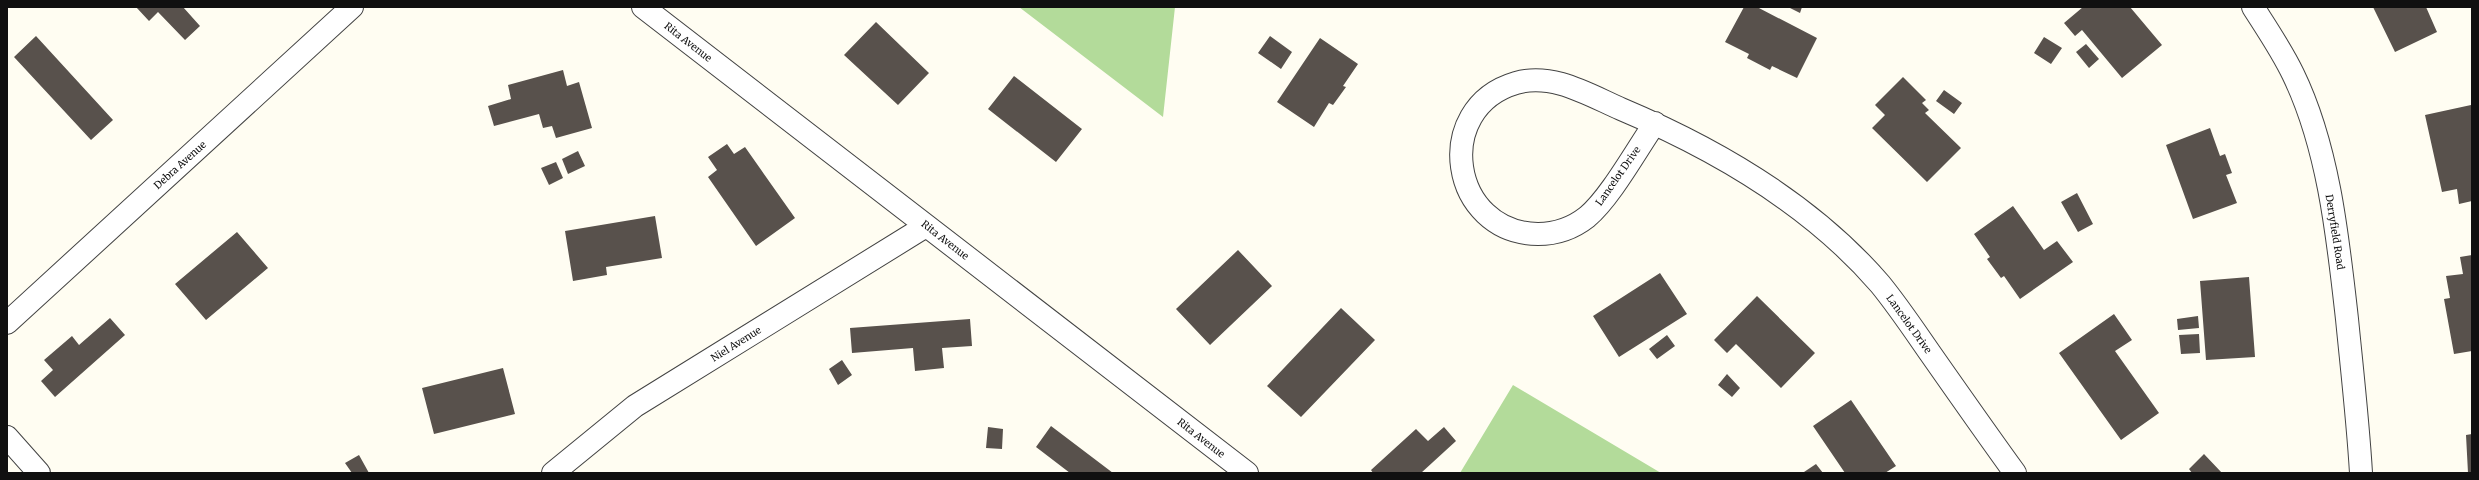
<svg xmlns="http://www.w3.org/2000/svg" width="2479" height="480" viewBox="0 0 2479 480" font-family="Merriweather,serif">
  <style>
    .forest { fill: #b3db9a }
    .building { fill: #58514c }
    .lines { fill: none; stroke-linecap: round; stroke-linejoin: round }
    .minor-casing { stroke: #434343; stroke-width: 24 }
    .minor { stroke: #fff; stroke-width: 22 }
    .labels { text-anchor: middle; dominant-baseline: central; stroke-width: 4; stroke-linejoin: round; paint-order: stroke }
    .street-label { font-size: 10px; fill: #101010; stroke: #fff }
  </style>
  <rect width="100%" height="100%" fill="#fffdf2"/>
  <path class="forest" d="M1019 7H1175L1163 117Z
    M1513 385 1661 473H1460Z"/>
  <path class="building" d="M136 7H183L200 26 185 40 158 12 149 21Z
    M1744 7H1757L1817 38 1797 78 1772 66 1770 70 1747 58 1749 54 1725 42Z
    M1788 7H1802L1800 13Z
    M2083 7H2130L2162 45 2122 78 2082 30 2075 36 2064 23Z
    M2373 7H2426L2437 32 2395 52Z
    M876 22 929 73 898 105 844 55Z
    M36 36 113 120 91 140 14 57Z
    M1270 36 1292 52 1281 69 1258 53Z
    M2044 37 2062 48 2051 64 2034 53Z
    M1320 38 1358 64 1343 86 1346 87 1333 105 1329 103 1314 127 1277 102Z
    M2086 44 2099 59 2089 68 2076 52Z
    M563 70 567 86 579 82 592 128 556 138 552 126 543 128 539 114 494 126 488 106 511 99 508 85Z
    M1014 76 1082 129 1056 162 988 109Z
    M1903 77 1926 100 1922 103 1929 110 1925 113 1961 148 1927 182 1872 128 1885 115 1875 105Z
    M1944 90 1962 103 1954 114 1936 101Z
    M2471 105 2472 201 2459 204 2457 189 2442 192 2425 115Z
    M2210 128 2220 156 2225 154 2232 173 2226 175 2237 203 2193 219 2166 145Z
    M727 144 734 154 745 147 795 218 756 246 708 177 717 170 708 157Z
    M578 151 585 166 568 174 562 159Z
    M556 162 563 178 549 185 541 168Z
    M2077 193 2093 224 2078 232 2061 202Z
    M2013 206 2044 250 2057 241 2073 262 2020 299 2004 276 2001 278 1987 259 1990 257 1974 234Z
    M655 216 662 258 606 267 607 275 573 281 565 231Z
    M237 232 268 268 206 320 175 284Z
    M1238 250 1272 286 1210 345 1176 309Z
    M2472 255V351L2454 354 2444 299 2450 298 2446 276 2463 274 2460 257Z
    M1660 273 1687 314 1619 357 1593 316Z
    M2249 277 2255 357 2206 360 2200 281Z
    M1757 296 1815 353 1781 388 1736 344 1727 353 1714 340Z
    M1341 308 1375 340 1301 417 1267 386Z
    M2114 314 2132 340 2115 351 2159 413 2121 440 2059 353Z
    M2198 316 2199 328 2178 330 2177 319Z
    M110 318 125 335 55 397 41 381 53 370 44 360 72 336 79 345Z
    M970 319 972 346 942 348 944 368 915 371 913 348 852 353 850 328Z
    M2199 334 2200 353 2181 354 2179 335Z
    M1667 335 1675 346 1657 359 1649 349Z
    M842 360 852 375 838 385 829 369Z
    M503 368 515 414 434 434 422 388Z
    M1727 374 1740 388 1732 397 1718 385Z
    M1851 400 1896 466 1885 473H1845L1813 426Z
    M1051 426 1113 473H1070L1036 447Z
    M988 427 1003 429 1002 449 986 448Z
    M1444 427 1456 441 1421 473H1373L1371 470 1416 429 1428 441Z
    M2472 434V473H2468L2466 435Z
    M2204 454 2222 473H2192L2189 469Z
    M359 455 369 473H352L345 463Z
    M1816 464 1823 473H1804V472Z"/>
  <g class="lines">
    <g class="minor-casing">
      <path id="minor" d="M643 7 1247 473
        M2253 7C2267 29 2282 51 2293 74 2329 148 2338 239 2347 319 2352 370 2358 422 2361 473
        M1655 123C1637 149 1610 198 1587 217 1573 228 1556 234 1538 234 1450 233 1431 108 1516 83 1552 72 1589 95 1621 109 1716 149 1812 205 1880 284 1898 306 1914 330 1930 353 1958 393 1986 433 2015 473
        M7 323 352 7
        M7 437 39 473
        M553 473 635 406 926 226"/>
    </g>
    <use href="#minor" class="minor"/>
  </g>
  <g class="labels">
    <g class="street-label">
      <text transform="translate(688 42) rotate(38)">Rita Avenue</text>
      <text transform="translate(180 165) rotate(-42)">Debra Avenue</text>
      <text transform="translate(1618 176) rotate(-55)">Lancelot Drive</text>
      <text transform="translate(2335 232) rotate(81)">Derryfield Road</text>
      <text transform="translate(945 240) rotate(38)">Rita Avenue</text>
      <text transform="translate(1909 324) rotate(54)">Lancelot Drive</text>
      <text transform="translate(736 344) rotate(-32)">Niel Avenue</text>
      <text transform="translate(1201 438) rotate(38)">Rita Avenue</text>
    </g>
  </g>
  <rect width="2479" height="480" fill="none" stroke="#101010" stroke-width="16"/>
</svg>
